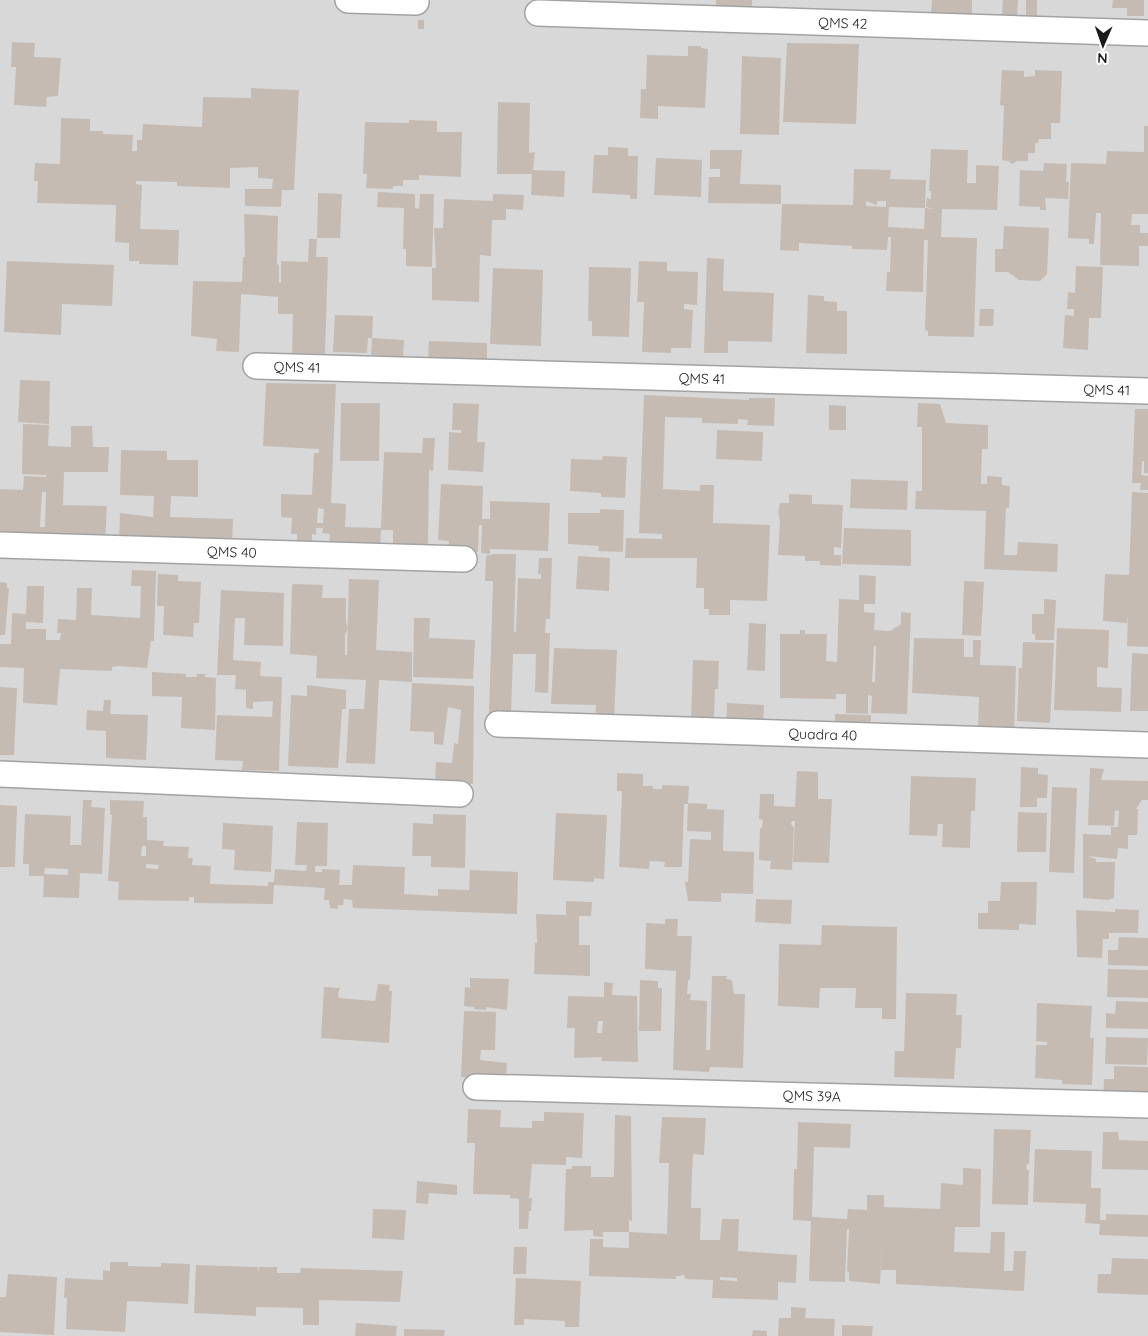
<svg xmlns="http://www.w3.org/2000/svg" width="1148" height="1336" viewBox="0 0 1148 1336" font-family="Quicksand,sans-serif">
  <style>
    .residential { fill: #d9d8d8 }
    .building { fill: #c5bbb3; fill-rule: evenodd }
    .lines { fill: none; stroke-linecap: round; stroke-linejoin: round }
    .minor-casing { stroke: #a2a2a2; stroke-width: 28 }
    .minor { stroke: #fff; stroke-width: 25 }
    .labels { text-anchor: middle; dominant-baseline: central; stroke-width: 4; stroke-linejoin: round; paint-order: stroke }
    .street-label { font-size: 14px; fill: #1b1b1b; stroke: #fff }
  </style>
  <rect width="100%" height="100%" fill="#eee9df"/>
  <path class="residential" d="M0 0H1148V1336H0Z"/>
  <path class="building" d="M716 0H752V8L716 6Z
    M932 0H972V14L931 12Z
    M1003 0H1018L1017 16 1002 15Z
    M1026 0H1037V16H1026Z
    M1113 0H1144V16H1127V8H1112Z
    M418 20H424V29H418Z
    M12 42 35 43 34 57 61 58 58 96 47 97 46 107 14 105 16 67H11Z
    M787 43 859 44 856 124 783 122Z
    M688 46H701V48L708 49 705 108 658 106V119L640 118 641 89H646L647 55 688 56Z
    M742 56 781 58 779 135 740 134Z
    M1002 70 1024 71V77L1035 76V70L1062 71 1060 123H1051V139H1039L1038 143H1035V153H1028V161H1017L1012 164 1008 161 1002 160 1004 106 1000 105Z
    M251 88 299 90 294 190H282L281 207 245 206V189H272L273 179 258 178V167L230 168V188L177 186V182L136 181V184L142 185 140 229 179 230 178 265 139 264V261H129V243L115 242 116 205 37 203 38 181H34L35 163 60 164 61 118 90 119V131H103V134L133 135 132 151H137V140H142L143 124 202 127 203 97 251 98Z
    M498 102 530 103 529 153 535 152 533 170 565 171 564 197 531 195 532 174H497Z
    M409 120 437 121V132H462L461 177 419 175V180H403V186H393V189L366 188 367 174H363L365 122 409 123Z
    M1144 126H1148V214H1132L1131 225H1140V233H1148V246H1139V266L1100 265 1101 213H1096L1094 244H1089V239L1068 238 1071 163 1106 164 1107 151 1144 152Z
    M608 147 628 148V156H638L637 199H630V195L592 193 594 155H608Z
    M931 149 968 150 967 183H976V165L999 166 997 210 942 209 941 237 977 238 974 337 928 336V331L925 330 928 240H924L923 292 886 291 887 272H890L891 237H888L887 250 852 249V246L799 243V251L780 250 782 204 853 205 854 169 891 170 890 179 926 180 925 208 889 207 888 227 924 229 925 208 935 209 926 207 927 198 931 199V191H929ZM866 201 877 205V201H886V207L866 206Z
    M710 150H742L740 184 781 185V204L708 203 709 177H720V169H710Z
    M656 158 702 160 701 197 654 195Z
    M1044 163 1067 164 1066 182H1069L1068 199 1045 198 1046 210H1040V207L1019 206 1020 170 1043 171Z
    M378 192 415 194V208L419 209 420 194H434L432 267 406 266V249H403L404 208 377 207Z
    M318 193 342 194 340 238H317Z
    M493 194 524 195 523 210 506 209V220H492L491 256 480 255 479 302 432 300V268H436L434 228H443L444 199 493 201Z
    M244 214 278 216 277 264 279 265V283H281V261L308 262 309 239H317L316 257H328L325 354 292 353 293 314H278V297L241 294 239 352 216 351 217 339 191 336 193 281 242 282 243 257H245Z
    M1004 226 1049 228 1047 274 1040 281 1019 280 1008 272H995V249H1003Z
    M707 258 724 259 723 291 774 293 772 342 728 341V353H704Z
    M7 261 114 265 112 306 62 304 61 335 4 332Z
    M639 261 667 262V271L698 272 697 305 684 304V309L693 310 691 348H671V353L642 352 644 302H637Z
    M1076 266 1103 267 1101 318H1089L1088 350 1063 348 1065 315 1074 316V309H1067L1068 292 1075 293Z
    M589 267 631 268 629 337 592 336V321H588Z
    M493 268 543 270 541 346 490 344Z
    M808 295 824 296V301L837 302V311H847V354L806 353Z
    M980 309H994L993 326H979Z
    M335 315 373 316 372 338H368L367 353 333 352Z
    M372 338 404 340 403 357 371 355Z
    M429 341 487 343V360L428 358Z
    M20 380 50 381 49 424 18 422Z
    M266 383 336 384 331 503 346 504 345 527 381 528 384 452 422 453 423 438H435L433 471 429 470 428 545 393 543V530H381L380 548 329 547 330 534 322 533 323 528H316V535L312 534V546H297V534H291L292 518 281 517V494L312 495 314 453H319V449L263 446ZM318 508 324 509 323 523H317Z
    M644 395 749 400V398H775L774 426 747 425 748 420 738 419V424L702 423V418L665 417 663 489 700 491V485H714L713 523 770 525 767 601 730 600V615H709V609H704V588H696L697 558H625L626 538 662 539V534L639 533Z
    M341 403H380L379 461H340Z
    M453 403 479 404 477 442H485L483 472 448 470 449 432 461 433V430H452Z
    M918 403 940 404 946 423 988 425V449H982L981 484H987V476L1002 477V485L1010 486 1009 508H1006L1004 555H1017L1018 542 1058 544 1057 572 984 569 986 511 915 509 916 491H922V427H917Z
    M829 405 846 406V430H829Z
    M1135 409H1148V473H1144V461H1142L1141 475 1148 476V490H1140L1141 483H1132Z
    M23 424 49 425 48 446 71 447V426H92L93 447H109L108 472H64L63 505 107 506 105 540 0 537V489L23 490 24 476 46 477V475L22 474ZM42 492H46L45 527H40Z
    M717 430 763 432 762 461 716 459Z
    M121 450 167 451V460H198V497L171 496 170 517 233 519 232 544 119 540 120 513 153 517 154 496 120 495Z
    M603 456 627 457 625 498 601 497V493L570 491 571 459 602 460Z
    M851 479 908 481 907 510 850 508Z
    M441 484 483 486 482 519H490V501L550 503 548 551 490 549V554L481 553 482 525H479L478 552 448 550 449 541 438 540Z
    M1132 492 1148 493V647L1127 646 1128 613 1127 623 1103 621 1105 574 1129 575Z
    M789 494 812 495V504L843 505 841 548 834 547V555H841V566L820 565V561H805V556L778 555 780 521 778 512 780 503H789Z
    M600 509 624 510 623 552 598 551 599 546 568 544V513H600Z
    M844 528 911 530V566L842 564Z
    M494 554H516L514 632H516L518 578 541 579V574H538L539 558H552L550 619H546L545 633H550L548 693 535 692 536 654H513L511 715 489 714 493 581H485L486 556Z
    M578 556 610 558 609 591 576 589Z
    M132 570 156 571 154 641H151L147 668 118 666 112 667V671L60 669 57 705 23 703 24 668 0 667V644H11L12 613 26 614 27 586H44L43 623 26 622V629H46V640H60L61 633H57L58 619 76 620 77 588H92L91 615 140 618 141 586H131Z
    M158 574 178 575V581L201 582 199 623H194L193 637 163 635 164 606H157Z
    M859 575 876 576 875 604H864V612L875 613 874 630 890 631 901 624V612L911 613 907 714 871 713 872 696 868 695V714L846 713V694H836V699L780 698V634H800V630H805V634H827L826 661 837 662 839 599 859 600ZM874 646H876L875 682H872Z
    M349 579 379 580 376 650 412 652V682L379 680 375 764 346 763 349 709H364L366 680 316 678 317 656 290 654 292 585 294 584 323 585 322 598H346V621L348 628 345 635V655H347Z
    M964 581 984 582 981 636 962 635Z
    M0 582 7 583V588H9L5 635H0Z
    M221 590 284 593 283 646 244 645 245 618H235L233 660 261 662 260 676 282 677 279 771 242 770 243 761 215 760 217 715 272 717 273 701 253 702V709L246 708V690L235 689 236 675H217Z
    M1044 599 1056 600 1054 640H1035V634H1032V614H1044Z
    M414 618H430L429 638 475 640 473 679 413 677Z
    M749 623 766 624 765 671 747 670Z
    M1057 628 1109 630 1108 668 1097 667V687L1122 688 1121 712 1054 710Z
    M914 638 964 639V657H973V640H981L980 665 1016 666 1014 735 978 734 979 697 912 693Z
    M1023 642 1054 643 1050 723 1017 721 1019 668H1022Z
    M554 648 617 650 614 722 595 721 596 705 551 704Z
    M1132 653 1148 654V711H1130Z
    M693 660 719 661 718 689H715L714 720H691Z
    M152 672 186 674V677H197V674H205V677L216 678 215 730 181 728 182 697 152 696Z
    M412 683 474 686 473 784 435 783 436 762 452 763 454 743 458 744 461 710 448 707 443 745 434 744V732L410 731Z
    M307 685 346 690V709H342L338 768 288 766 291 695 307 696Z
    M0 687 17 688 14 755H0Z
    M104 700H111L110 714 148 715 146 760 106 758V731L86 730 87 710 103 711Z
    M727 703 764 705 763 727 726 726Z
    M835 714 871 715V730L835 729Z
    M1021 767 1038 768V774L1048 775 1047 798H1037V807H1020Z
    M1090 768 1104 769 1101 780 1148 781V800H1142L1136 809H1138L1137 835H1128V849L1118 848 1117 859 1088 856 1096 859V862H1115L1114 898 1108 900 1083 898V834L1111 835V827H1118L1119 811 1115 810 1114 826 1088 825Z
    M797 771 818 772V799H832L829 863 793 862 795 821H792L791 824 794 828 792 870 770 869 771 861 759 860 760 828H762L763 820 759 819 760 794H774V806L795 807Z
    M617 773 643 774V786H653V789H662V785L689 786 688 804H684L682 867H664L665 862 650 861 649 869 619 867 622 791H617Z
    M911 776 976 778 975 811H971L970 848 942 847 943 824H938L937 836 909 835Z
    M1052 787 1077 788 1074 873 1049 872Z
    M83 800H92L91 807 105 808 102 874 80 873 79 898 43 897 44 876H29V864H23L25 814 71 816 70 845H81ZM45 868 68 869V875L44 874Z
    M110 800 144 801 143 817H147V840L164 841 163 846 189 847 188 858H193L192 865 211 866 210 884 268 886V882H274L275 869 306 871 307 865H295L297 822 328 823 327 866H315V872H322V869L340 870 339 885H352L353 865 405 867 404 894 438 896V889L469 890 470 870 518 872 517 914 353 908 352 900 344 899 343 905H338V909L330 908 329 900H324L325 888 274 885 273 904 194 903V897H189V901L118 900 119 882 108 881 112 815H110ZM142 846H146V856H141ZM146 864 159 865 158 869 146 868Z
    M688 803 707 804V809L724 810 723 851 754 852 753 894 721 893V902L688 901 685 882H688L690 839 711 840V832L687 831Z
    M0 805 17 806 15 867H0Z
    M1018 812 1047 813 1046 852H1017Z
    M556 813 607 815 604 879 594 878V882L553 880Z
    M433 814 466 815 465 868 431 867V856H412L413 823 433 824Z
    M223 823 273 826 271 872 234 870 235 850 222 849Z
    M1001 882H1037L1036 925 1019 924V930L978 929V913H988V901H1000Z
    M756 899 792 900 791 924 755 922Z
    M566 901 592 902 591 916H579V945H590V976L534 974 535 943H537L536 914 566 915Z
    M1115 909 1139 910 1138 933H1109V939H1103L1102 958 1077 957 1076 910 1115 912Z
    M665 919H678L677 936H692L690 980H688L687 994H691L690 1000 707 1001 706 1050H710L712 976H727L726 979 732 980 734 994H745L743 1068 710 1067 709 1072 673 1070 676 971 645 969 646 923 665 924Z
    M822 925 897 927 896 1019H882V1008H855L856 988H820L819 1008 778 1006 779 944 821 945Z
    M1119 937 1148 938V966L1108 965V950H1118Z
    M1108 969 1148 970V998L1107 997Z
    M470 978 509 979 507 1010 486 1007V1010L474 1009V1007L464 1006 465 987 470 988Z
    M640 980 658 981V988H662L661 1031H639Z
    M604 982 613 983 612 995 637 996 638 1062 601 1061 602 1057 574 1058 575 1028H567L568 996 604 997ZM598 1021H603L602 1033H597Z
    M378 984 390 985 389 991H392L389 1043 321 1038 324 987 340 988 338 993 339 998 375 1001Z
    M906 993 957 994 956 1015H962L961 1048H956L954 1079 894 1077 895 1051H904Z
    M1116 1001 1148 1002V1029L1106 1028V1013L1115 1014Z
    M1037 1003 1092 1006 1090 1038H1094L1092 1085 1062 1084V1080L1035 1078 1036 1045H1047V1042L1036 1041Z
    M464 1011 496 1012 495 1050H481L480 1060 507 1063 506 1079 461 1077Z
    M1106 1037 1148 1038 1147 1065 1105 1064Z
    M1114 1066 1148 1067V1101L1103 1100 1104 1079H1114Z
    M468 1109 501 1110 500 1127 532 1128V1121H544V1112L584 1113 582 1158 566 1157V1165L532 1164 529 1198H532L531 1211H529L528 1229H519V1199L510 1198V1195L473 1194 475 1143H467Z
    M615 1115 631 1116 632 1221 629 1220V1232H603V1237L593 1236V1230L564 1231 566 1169H572V1166H591V1177H614Z
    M662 1117 706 1118 704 1155 693 1154 692 1175 691 1208H701L700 1240H720L722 1219H739L738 1251 797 1255 796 1283 778 1282V1300L712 1298 713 1280 686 1279 683 1274 681 1276H676V1279L589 1276 590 1239H603V1247L629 1248V1232L667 1234 669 1163H659ZM720 1277 737 1278V1281L720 1280Z
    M798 1122 851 1124 850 1148 814 1147 812 1217 847 1219 848 1209 867 1210V1195H884V1207L940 1209 941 1183 963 1185V1168L981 1169 980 1227H955L954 1252 990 1253 991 1232H1005L1004 1271H1013L1014 1251H1026L1024 1291 896 1284V1270H881L883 1229 880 1284 849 1281V1272L847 1271 849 1229H847L845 1282 809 1281 811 1221 793 1220 794 1169H797Z
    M994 1129 1031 1130 1029 1164H1027L1026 1169 1029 1170 1028 1205 992 1204Z
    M1103 1132H1118L1119 1140 1148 1141V1170L1102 1169Z
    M1035 1149 1092 1151 1091 1188H1101L1100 1220H1106V1214L1148 1215V1237L1099 1235 1100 1224 1085 1223 1086 1204 1033 1202Z
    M417 1181 457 1185V1195L429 1193 428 1204 416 1203Z
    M373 1209 406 1210 404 1240 372 1238Z
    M514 1247H527L526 1274H513Z
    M1112 1258 1148 1259V1295L1097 1293 1098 1274H1111Z
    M110 1262H128V1266L161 1267V1263L190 1264 188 1304 127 1301 125 1332 66 1329 67 1298H64L65 1278 103 1280V1270L110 1271Z
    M196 1265 258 1267V1274L259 1267H277V1273H300L301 1268 403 1271 400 1302 319 1300V1325H303V1308L256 1307V1316L194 1313Z
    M8 1274 57 1277 54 1335 0 1332V1297H6Z
    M516 1278 581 1281 579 1327H565V1321L524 1319V1325H514Z
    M791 1307 806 1308 805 1318 835 1319 834 1336H778L779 1318H791Z
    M356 1323 397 1326 396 1336H355Z
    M842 1325 873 1326 872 1336H842Z
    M404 1329 445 1330 444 1336H404Z
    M753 1330 767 1331V1336H752Z"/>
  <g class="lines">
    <g class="minor-casing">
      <g id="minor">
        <path d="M348 0 416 2"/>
        <path id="s1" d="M538 13 1148 33"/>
        <path id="s2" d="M256 366 1148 391"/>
        <path id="s3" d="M0 545 464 559"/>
        <path id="s4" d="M498 724 1148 745"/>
        <path d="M0 774 460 794"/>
        <path id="s5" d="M476 1087 1148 1105"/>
      </g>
    </g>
    <use href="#minor" class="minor"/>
  </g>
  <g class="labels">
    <g class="street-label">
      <text stroke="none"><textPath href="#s1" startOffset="305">QMS 42</textPath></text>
      <text stroke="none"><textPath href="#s2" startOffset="41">QMS 41</textPath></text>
      <text stroke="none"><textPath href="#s2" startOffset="446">QMS 41</textPath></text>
      <text stroke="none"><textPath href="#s2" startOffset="851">QMS 41</textPath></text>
      <text stroke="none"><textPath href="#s3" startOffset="232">QMS 40</textPath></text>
      <text stroke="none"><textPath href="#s4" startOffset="325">Quadra 40</textPath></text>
      <text stroke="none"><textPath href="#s5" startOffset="336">QMS 39A</textPath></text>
    </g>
  </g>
  <g transform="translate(1103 45) rotate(182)" stroke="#ffffff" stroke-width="4" paint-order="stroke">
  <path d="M0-4L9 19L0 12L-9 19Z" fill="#1b1b1b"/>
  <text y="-8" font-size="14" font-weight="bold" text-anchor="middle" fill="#1b1b1b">N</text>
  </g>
</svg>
